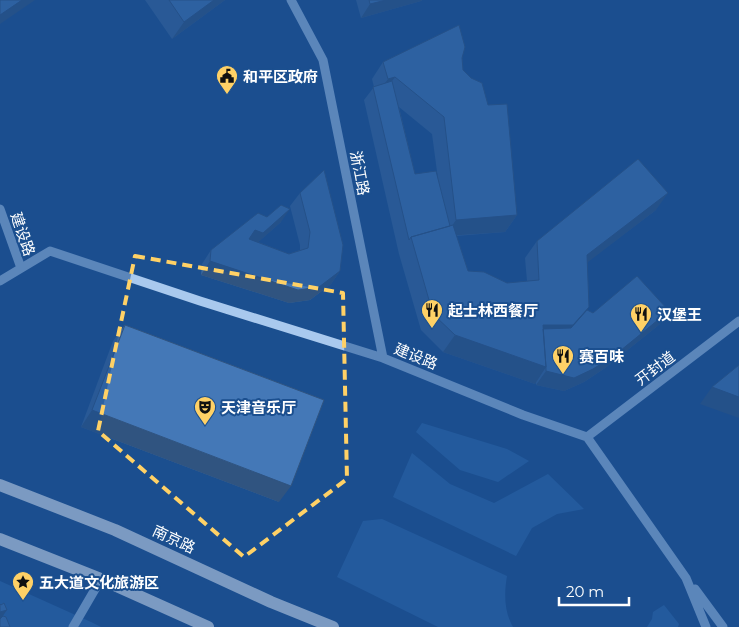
<svg xmlns="http://www.w3.org/2000/svg" width="739" height="627" viewBox="0 0 739 627" font-family="Montserrat,'Noto Sans SC',sans-serif">
  <style>
    .green { fill: #2e69ad }
    .lines { fill: none; stroke-linecap: round; stroke-linejoin: round }
    .minor { stroke: #a9c9ee; stroke-width: 9 }
    .major { stroke: #f0f6ff; stroke-width: 12 }
    .wall { fill: #3a679d; fill-rule: evenodd }
    .shaded-wall { fill: #305480 }
    .building { fill: #4478b7; stroke: #305480 }
    .marked { fill: none; stroke: #ffd166; stroke-width: 4; stroke-dasharray: 10 6; stroke-linejoin: round }
    .labels { text-anchor: middle; dominant-baseline: central; stroke-width: 4; stroke-linejoin: round; paint-order: stroke }
    .poi-label { font-size: 15px; font-weight: bold; fill: #fff; stroke: #1b4f8f; text-anchor: start }
    .street-label { font-size: 15px; fill: #fff; stroke: #1b4f8f }
  </style>
  <rect width="100%" height="100%" fill="#1b4f8f"/>
  <path class="green" d="M422 423 507 449 529 461 498 482 460 470 416 432Z
    M412 453 450 484 494 503 548 474 584 509 557 514 532 528 516 556 393 497Z
    M382 519 507 576C504 593 504 612 513 627H438L337 577 363 521Z
    M0 581 91 622 101 627H0Z
    M664 605 679 624 678 627H647L652 619 653 612Z"/>
  <g class="lines">
    <path class="minor" d="M291 0 323 60 383 358
      M0 209 21 268
      M0 281 50 251 200 301 383 358 523 415 587 437 686 578 706 627
      M587 437 739 321
      M695 589 723 627
      M73 627 101 579"/>
    <path class="major" d="M0 485 115 530 271 602 333 627
      M0 539 101 579 208 627"/>
  </g>
  <path class="wall" d="M145 0H225L172 39Z
    M356 0H422L421 1 361 18Z
    M462 58 463 70 517 215 505 232 456 236 468 271 507 283 527 281 525 258 537 241 656 210 587 262V310L593 313 660 324 605 368 584 382 564 391 536 385V382L535 384 443 352 421 330 399 254 364 100 374 87 372 79 383 62ZM399 107 432 134 438 179 415 174Z
    M300 193 340 271 331 284 310 300 289 303 201 275 202 264 211 250 267 217 281 222 258 242 289 254 300 250V245L290 206Z
    M125 325 279 502 81 427 113 341Z"/>
  <path class="shaded-wall" d="M22 0H35L0 24V15Z
    M214 0H225L172 39 184 22Z
    M386 0H422L421 1 361 18 370 4Z
    M395 77 383 94 376 96 388 79Z
    M668 193 656 210 575 272 587 255Z
    M290 209 281 222 254 246 245 244 255 230Z
    M517 215 505 232 445 236 456 220Z
    M210 261 340 271 331 284 310 300 289 303 201 275Z
    M589 307 578 324 561 342H542L543 325Z
    M669 311 660 324 605 368 584 382 564 391 536 385 546 371Z
    M455 335 546 367 535 384 443 352Z
    M712 387 739 397V418L700 404Z
    M92 410 291 486 279 502 81 427Z
    M7 610 0 620V612Z"/>
  <path class="building" d="M0 0H22L0 15Z
    M169 0H214L184 22Z
    M369 0H386L370 4Z
    M459 25 465 47 462 58 463 70 471 78 482 83 488 105 507 104 517 215 456 220 444 117 395 77 388 79 383 62Z
    M392 81 415 174 436 171 450 226 411 237 409 240 373 87Z
    M638 159 668 193 587 255 589 307 573 325H543L546 367 455 335 433 314 411 237 453 225 468 271 484 272 507 283 539 280 537 241Z
    M324 170 343 245 340 271 319 287 298 290 210 261 211 250 258 213 267 217 281 205 290 209 263 233 255 230 249 239 289 254 308 248 310 232 300 193Z
    M637 276 669 311 615 355 593 369 574 378 546 371V367L543 329 571 328 587 310 593 313Z
    M125 325 324 400 291 486 92 410Z
    M739 365V397L712 387Z
    M4 603 7 610 0 612V604L1 605Z
    M3 616 6 617 10 627H0V619Z"/>
  <path d="M0 0H739V627H0ZM135 256 343 293 347 479 244 557 98 431Z" fill="#1b4f8f" fill-opacity=".55" fill-rule="evenodd"/>
  <path class="marked" d="M135 256 343 293 347 479 244 557 98 431Z"/>
  <defs>
    <g id="civic-pin" transform="scale(1.125)"><path d="M0 17L-7.5 6A9.5 9.5 0 1 1 7.5 6Z" fill="#ffd166" stroke="#1b4f8f"/><path d="M-.6-6.5H3V-4.5H.6V-3L4-1V1h2V6H-6V1h2V-1L-.6-3ZM-1.2 2.5V6h2.4V2.5Z" fill="#111"/></g>
    <g id="restaurant-pin" transform="scale(1.125)"><path d="M0 17L-7.5 6A9.5 9.5 0 1 1 7.5 6Z" fill="#ffd166" stroke="#1b4f8f"/><path d="M-5-6h1v4h1v-4h1v4h1v-4h1v5L-1.5 .5V6h-2V.5L-5-1ZM5-6V6H3V1.5H1.5Q1.5-4 5-6Z" fill="#111"/></g>
    <g id="theatre-pin" transform="scale(1.125)"><path d="M0 17L-7.5 6A9.5 9.5 0 1 1 7.5 6Z" fill="#ffd166" stroke="#1b4f8f"/><path d="M-5-5.5Q0-4 5-5.5V0Q5 5 0 6Q-5 5-5 0ZM-3.3-2.5H-1v1.5H-3.3ZM1-2.5H3.3v1.5H1ZM-2.8 1Q0 5.5 2.8 1Z" fill="#111"/></g>
    <g id="sight-pin" transform="scale(1.125)"><path d="M0 17L-7.5 6A9.5 9.5 0 1 1 7.5 6Z" fill="#ffd166" stroke="#1b4f8f"/><path d="M0-6L1.8-2.2L6-1.7L2.9 1.2L3.7 5.4L0 3.3L-3.7 5.4L-2.9 1.2L-6-1.7L-1.8-2.2Z" fill="#111"/></g>
  </defs>
  <g fill-rule="evenodd">
    <use href="#civic-pin" x="227" y="76"/>
    <use href="#restaurant-pin" x="432" y="310"/>
    <use href="#restaurant-pin" x="641" y="314"/>
    <use href="#restaurant-pin" x="563" y="356"/>
    <use href="#theatre-pin" x="205" y="407"/>
    <use href="#sight-pin" x="23" y="582"/>
  </g>
  <g class="labels">
    <g class="poi-label">
      <text x="243" y="76">和平区政府</text>
      <text x="448" y="310">起士林西餐厅</text>
      <text x="657" y="314">汉堡王</text>
      <text x="579" y="356">赛百味</text>
      <text x="221" y="407">天津音乐厅</text>
      <text x="39" y="582">五大道文化旅游区</text>
    </g>
    <g class="street-label">
      <text transform="translate(360 173) rotate(79)">浙江路</text>
      <text transform="translate(23 234) rotate(71)">建设路</text>
      <text transform="translate(416 356) rotate(22)">建设路</text>
      <text transform="translate(655 368) rotate(-37)">开封道</text>
      <text transform="translate(174 539) rotate(25)">南京路</text>
    </g>
  </g>
  <path d="M559 597v8h70v-8" fill="none" stroke="#ffffff" stroke-width="2.5"/>
  <text x="566" y="597" font-size="15" fill="#ffffff" stroke="#1b4f8f" stroke-width="4" paint-order="stroke">20 m</text>
</svg>
